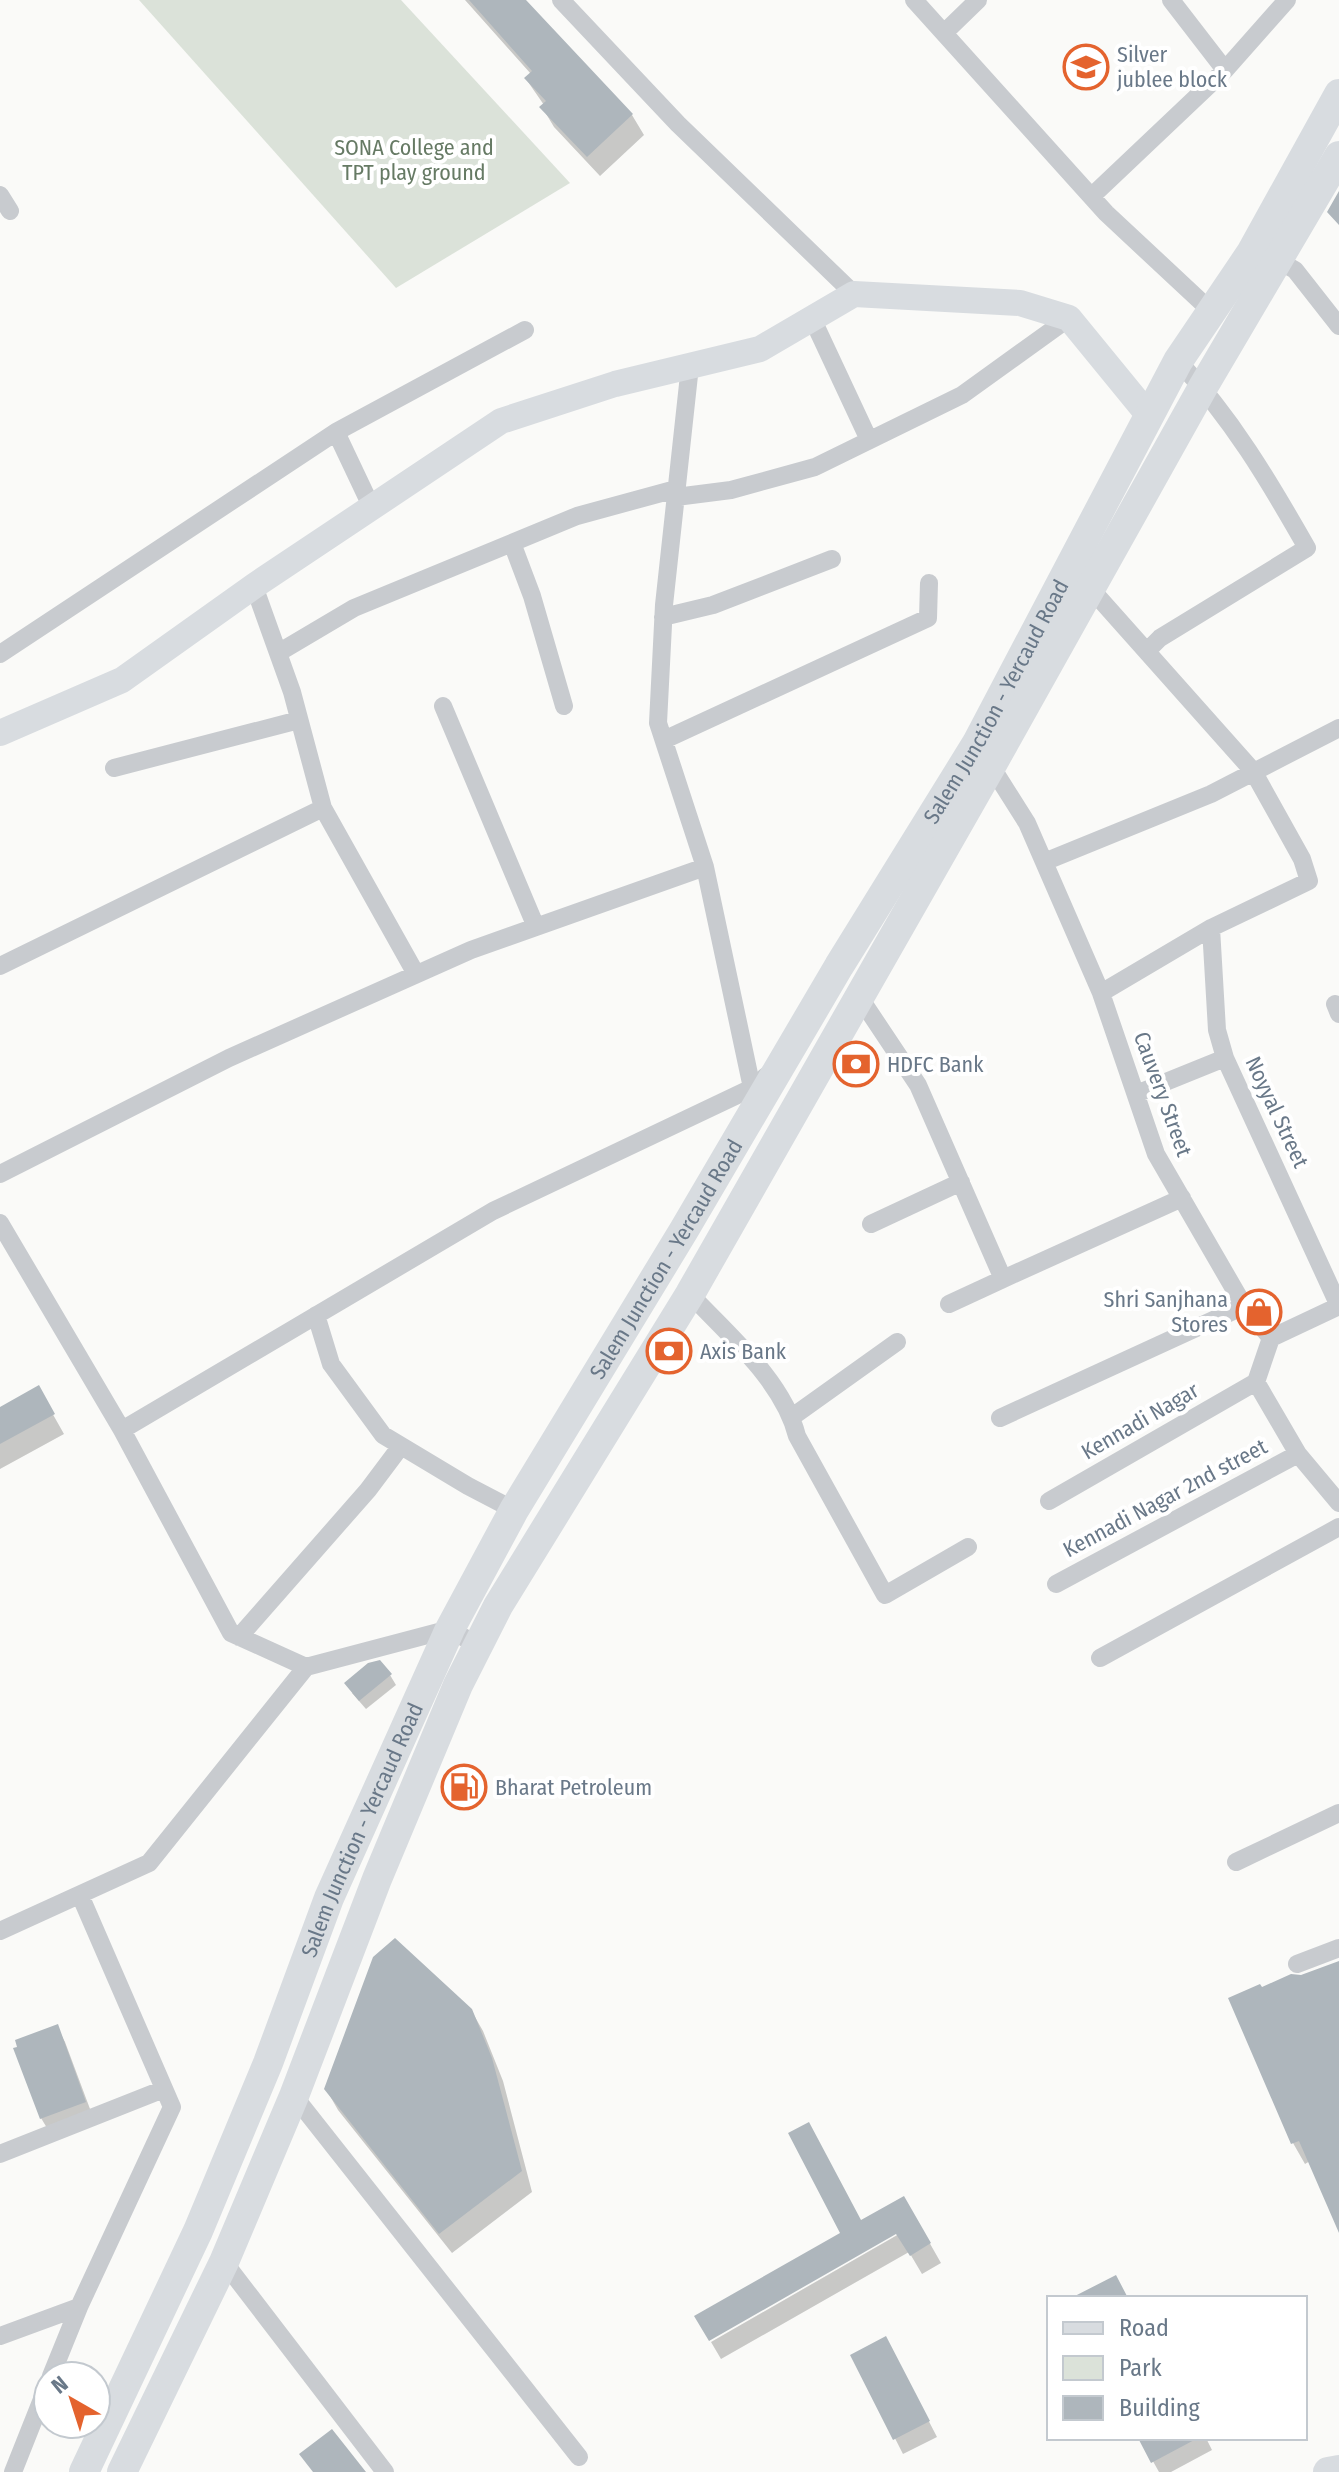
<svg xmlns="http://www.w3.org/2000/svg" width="1339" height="2472" viewBox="0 0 1339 2472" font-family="'Fira Sans Condensed',sans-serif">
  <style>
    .green { fill: #dbe2d9 }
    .shadow { fill: #0003 }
    .building { fill: #aeb6bc }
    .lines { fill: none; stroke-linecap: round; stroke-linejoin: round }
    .street { stroke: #c8cbcf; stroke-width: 18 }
    .secondary { stroke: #d8dce0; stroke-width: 26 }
    .primary { stroke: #d8dce0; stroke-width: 30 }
    .labels { text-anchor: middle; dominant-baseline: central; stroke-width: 8; stroke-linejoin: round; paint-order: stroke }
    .poi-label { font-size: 22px; fill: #697888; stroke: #fff; text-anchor: start }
    .park-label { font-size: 22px; fill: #667a64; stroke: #fff }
    .street-label { font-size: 22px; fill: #697888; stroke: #fff }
  </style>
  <rect width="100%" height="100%" fill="#fafaf8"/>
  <path class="green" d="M139 0H401L570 183 396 288Z"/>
  <path class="shadow" d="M465 0H524L632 115 644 135 600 176 554 127 542 107 544 105 526 79 531 74Z
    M38 1388 64 1434 0 1469V1409Z
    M390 1675 396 1685 366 1709 352 1693Z
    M1339 1963V2227L1310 2161 1305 2164 1293 2143 1231 1999Z
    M471 2010 483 2031 503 2081 532 2192 452 2253 338 2110 326 2089Z
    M57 2027 65 2042 93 2117 50 2133 41 2118Z
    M904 2198 941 2263 922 2274 909 2252 721 2359 711 2342 906 2230Z
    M894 2354 937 2437 903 2454 853 2356Z
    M1140 2438H1206L1212 2450 1171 2472H1159Z"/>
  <path class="building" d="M469 0H526L633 114 587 157 539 107 546 101 524 78 532 71Z
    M1339 191V225L1327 212Z
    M39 1385 55 1414 0 1444V1407Z
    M380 1660 392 1674 359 1701 344 1683 368 1663Z
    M395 1938 472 2009 492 2058 522 2171 439 2234 324 2089 373 1957Z
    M1339 1961V2233L1299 2141 1291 2144 1228 1998 1260 1984 1262 1987 1291 1974 1301 1975Z
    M58 2024 86 2102 40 2119 13 2048 17 2047 15 2040Z
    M809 2122 861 2220 904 2196 931 2243 910 2256 896 2234 709 2341 694 2316 840 2233 788 2133Z
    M1116 2275 1128 2298H1071Z
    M886 2336 930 2421 893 2440 850 2355Z
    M332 2429 366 2472H313L299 2454Z
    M1138 2438H1198L1151 2463Z"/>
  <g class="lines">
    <path class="street" d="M561 0 678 124 854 294
      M914 0 1106 213 1211 311
      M1171 0 1225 70
      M944 33 978 0
      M0 195 10 211
      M1092 196 1225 70 1287 0
      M1279 261 1295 270 1339 326
      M812 318 869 440
      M690 366 664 605 658 723 705 867
      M336 432 372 508
      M676 497 731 490 815 467 962 395 1069 318
      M512 543 532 596 564 706
      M254 586 292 692 323 808
      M1091 589 1253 771 1302 859 1309 881 1211 928 1101 993
      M663 617 713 605 832 559
      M1148 650 1160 638 1307 548C1269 481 1231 417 1178 361
      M278 653 354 608 577 516 676 489
      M0 654 336 432 525 330
      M443 706 536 927
      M664 740 928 618 929 583
      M991 766 1027 823 1101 993 1156 1154 1244 1306 1271 1338 1256 1382 1298 1454 1339 1503
      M114 768 299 720
      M1044 862 1211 794 1339 728
      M1211 928 1217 1030 1225 1058 1339 1306 1271 1338
      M0 966 323 808 416 974
      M860 998 918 1085 1003 1279 1182 1198
      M1335 1004 1339 1014
      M1136 1094 1225 1058
      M0 1174 229 1058 471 950 705 867 752 1088
      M0 1223 122 1430
      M871 1224 961 1182
      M690 1294C728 1335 783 1380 797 1436L885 1595 968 1547
      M949 1304 1003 1279
      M316 1315 331 1364 383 1435 468 1486 514 1510
      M792 1417 897 1342
      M1000 1418 1244 1306
      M1049 1501 1256 1382
      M1056 1584 1298 1454
      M239 1637 368 1490 401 1446
      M1100 1658 1339 1527
      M306 1667 231 1633 122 1430 493 1211 752 1088 766 1076
      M1236 1862 1339 1813
      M0 1931 149 1863 306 1667 450 1629 478 1646
      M1297 1964 1339 1948
      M294 2096 579 2457
      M0 2154 164 2089
      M224 2262 385 2472
      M0 2336 79 2307
      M51 2376 79 2307 172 2107 80 1895
      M13 2472 48 2384"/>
    <path class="secondary" d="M0 733 122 680 254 586 501 421 615 384 760 349 854 294 1020 303 1069 318 1150 417"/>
    <g class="primary">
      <path id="s1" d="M84 2472 198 2231 268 2063 329 1898 450 1629 514 1510 684 1230 839 966 977 743 1178 361 1251 253 1339 94"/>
      <path d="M122 2472 224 2262 294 2096 377 1879 458 1685 498 1606 690 1294 991 766 1203 387 1339 156"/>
      <path d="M1328 2472 1339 2470"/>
    </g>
  </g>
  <defs>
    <g id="university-ring" transform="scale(2.3)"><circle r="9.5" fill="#fff" stroke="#e4632e" stroke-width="1.5"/><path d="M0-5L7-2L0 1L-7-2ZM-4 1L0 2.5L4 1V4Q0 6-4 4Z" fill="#e4632e"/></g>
    <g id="bank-ring" transform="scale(2.3)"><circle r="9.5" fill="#fff" stroke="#e4632e" stroke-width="1.5"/><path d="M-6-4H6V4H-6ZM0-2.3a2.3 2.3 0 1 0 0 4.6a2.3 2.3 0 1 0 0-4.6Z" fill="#e4632e"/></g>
    <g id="shop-ring" transform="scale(2.3)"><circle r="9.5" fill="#fff" stroke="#e4632e" stroke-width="1.5"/><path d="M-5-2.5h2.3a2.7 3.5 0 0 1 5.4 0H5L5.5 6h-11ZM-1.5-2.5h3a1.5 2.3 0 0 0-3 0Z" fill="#e4632e"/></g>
    <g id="fuel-ring" transform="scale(2.3)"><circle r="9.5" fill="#fff" stroke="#e4632e" stroke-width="1.5"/><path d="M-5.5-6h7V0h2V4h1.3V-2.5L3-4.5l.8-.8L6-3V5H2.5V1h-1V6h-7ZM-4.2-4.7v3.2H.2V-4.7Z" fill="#e4632e"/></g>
  </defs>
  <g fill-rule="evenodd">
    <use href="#university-ring" x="1086" y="67"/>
    <use href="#bank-ring" x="856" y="1064"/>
    <use href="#shop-ring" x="1259" y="1312"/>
    <use href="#bank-ring" x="669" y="1351"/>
    <use href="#fuel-ring" x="464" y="1787"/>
  </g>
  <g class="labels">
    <g class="poi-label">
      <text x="1117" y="54">Silver<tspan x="1117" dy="25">jublee block</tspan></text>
      <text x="887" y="1064">HDFC Bank</text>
      <text x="1228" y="1299" text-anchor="end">Shri Sanjhana<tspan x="1228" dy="25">Stores</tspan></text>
      <text x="700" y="1351">Axis Bank</text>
      <text x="495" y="1787">Bharat Petroleum</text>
    </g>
    <g class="park-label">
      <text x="414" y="147">SONA College and<tspan x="414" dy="25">TPT play ground</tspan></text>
    </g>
    <g class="street-label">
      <text stroke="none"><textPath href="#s1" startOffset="1996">Salem Junction - Yercaud Road</textPath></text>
      <text transform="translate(1163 1094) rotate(70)">Cauvery Street</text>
      <text transform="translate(1277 1112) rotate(65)">Noyyal Street</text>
      <text stroke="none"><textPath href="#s1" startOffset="1348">Salem Junction - Yercaud Road</textPath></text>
      <text transform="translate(1140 1421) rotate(-30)">Kennadi Nagar</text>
      <text transform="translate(1165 1498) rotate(-28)">Kennadi Nagar 2nd street</text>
      <text stroke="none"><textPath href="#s1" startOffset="700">Salem Junction - Yercaud Road</textPath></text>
    </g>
  </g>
  <rect x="1047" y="2296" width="260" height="144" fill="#ffffff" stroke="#c3c9cf" stroke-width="2"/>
  <rect x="1063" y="2322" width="40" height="12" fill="#d8dce0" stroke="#c3c9cf" stroke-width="2"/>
  <text x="1119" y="2336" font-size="24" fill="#697888">Road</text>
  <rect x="1063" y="2356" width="40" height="24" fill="#dbe2d9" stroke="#c3c9cf" stroke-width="2"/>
  <text x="1119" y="2376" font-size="24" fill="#697888">Park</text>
  <rect x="1063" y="2396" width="40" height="24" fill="#aeb6bc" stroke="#c3c9cf" stroke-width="2"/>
  <text x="1119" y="2416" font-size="24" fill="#697888">Building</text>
  <g transform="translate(72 2400) rotate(321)"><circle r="38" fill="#ffffff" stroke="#c3c9cf" stroke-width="2"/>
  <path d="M0-6L14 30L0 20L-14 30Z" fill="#e4632e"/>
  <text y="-12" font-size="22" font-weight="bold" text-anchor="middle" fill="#697888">N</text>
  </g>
</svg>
